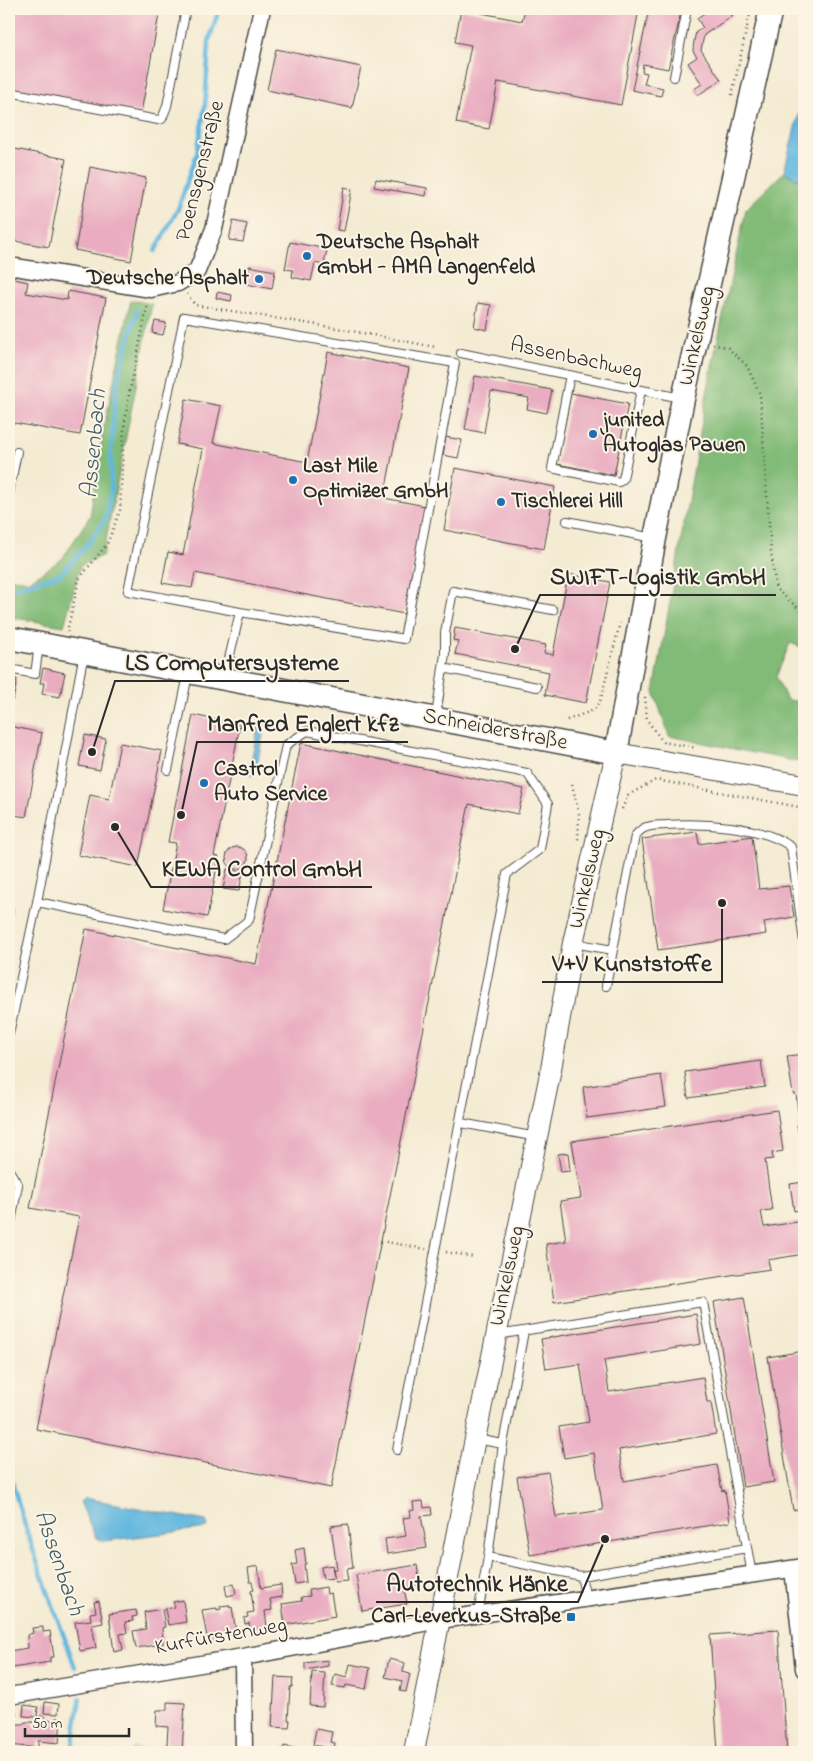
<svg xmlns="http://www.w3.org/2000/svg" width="813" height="1761" viewBox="0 0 813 1761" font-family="'Indie Flower',sans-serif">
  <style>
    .forest { fill: #82bb78; stroke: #567352 }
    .water { fill: #62b7df; stroke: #467185 }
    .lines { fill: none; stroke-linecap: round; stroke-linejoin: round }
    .stream { stroke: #62b7df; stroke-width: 4.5 }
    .building { fill: #e9acc1 }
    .service-casing { stroke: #494844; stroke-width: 10 }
    .minor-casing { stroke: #494844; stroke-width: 19 }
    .tertiary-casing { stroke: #494844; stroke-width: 22 }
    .secondary-casing { stroke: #494844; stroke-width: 25 }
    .path { stroke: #494844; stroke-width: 2.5; stroke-dasharray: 1 4; stroke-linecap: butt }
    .service { stroke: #fff; stroke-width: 8 }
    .minor { stroke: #fff; stroke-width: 16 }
    .tertiary { stroke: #fff; stroke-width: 20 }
    .secondary { stroke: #fff; stroke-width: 22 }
    .poi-dot { fill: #1f6fb2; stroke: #fcf5e5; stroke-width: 2 }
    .labels { text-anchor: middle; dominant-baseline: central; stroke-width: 4; stroke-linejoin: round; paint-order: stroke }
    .street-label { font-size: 22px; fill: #2b2b2b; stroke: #fcf5e5 }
    .poi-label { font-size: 22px; font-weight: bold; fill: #2b2b2b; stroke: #fcf5e5; text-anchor: start }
    .water-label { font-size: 24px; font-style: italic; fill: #3e5c6a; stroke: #fcf5e5 }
    .leader { fill: none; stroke: #2b2b2b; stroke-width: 2 }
    .callout-dot { fill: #2b2b2b; stroke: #fcf5e5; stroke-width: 2 }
    .callout-label { font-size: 24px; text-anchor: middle; font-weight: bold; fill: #2b2b2b; stroke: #fcf5e5; stroke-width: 4; stroke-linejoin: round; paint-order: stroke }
  </style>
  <rect width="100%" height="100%" fill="#fcf5e5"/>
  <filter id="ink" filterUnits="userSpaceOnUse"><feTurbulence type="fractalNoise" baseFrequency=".02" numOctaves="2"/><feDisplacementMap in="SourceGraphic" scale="10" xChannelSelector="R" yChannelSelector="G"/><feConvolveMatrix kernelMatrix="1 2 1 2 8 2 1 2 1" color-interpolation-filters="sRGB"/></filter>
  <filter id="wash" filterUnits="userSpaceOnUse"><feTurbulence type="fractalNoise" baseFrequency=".0096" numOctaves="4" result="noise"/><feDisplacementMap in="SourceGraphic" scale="20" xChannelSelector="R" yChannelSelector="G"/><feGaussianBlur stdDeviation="1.12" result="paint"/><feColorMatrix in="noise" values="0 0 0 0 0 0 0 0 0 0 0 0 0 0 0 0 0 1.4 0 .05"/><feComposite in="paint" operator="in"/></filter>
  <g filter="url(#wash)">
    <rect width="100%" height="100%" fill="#f4ebd3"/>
    <path class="forest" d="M784 172 804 182V648L790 643 776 677 787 700 804 702V763L669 736 654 692 711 371 746 209Z
      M131 300 152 304 103 555 80 566 64 626 9 617V578L29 581 62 559 90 516 103 431Z"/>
    <path class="water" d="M804 92V182L784 172Z
      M262 721 265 725 255 774 251 776 249 771 259 724Z
      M85 1498 206 1521 208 1525 207 1528 104 1541 96 1538 80 1502Z"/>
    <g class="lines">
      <path class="stream" d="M155 251 178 209 197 153 205 106 209 41 219 9
        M9 586 18 587 61 574 87 545 105 520 111 491V449L117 382 137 311
        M9 1470C26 1537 52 1602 75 1667
        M72 1752 80 1699"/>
    </g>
    <g id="blocks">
      <path class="building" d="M9 9H160L141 113 9 89Z
        M461 9 522 21 525 9H639L621 105 498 82 489 129 456 123 471 45 455 42Z
        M649 9H665L681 12 668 69 643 64 642 72 647 73 644 84 663 88 661 96 632 90Z
        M711 9H729L733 15 704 35 701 50 721 80 698 95 694 89 702 84 688 63 697 57 693 51 694 41 696 32 703 28 697 18Z
        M276 49 361 67 352 108 267 90Z
        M15 149 66 159 49 247 9 240V181Z
        M90 167 146 178 131 261 75 250Z
        M376 179 427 188 426 196 374 187Z
        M344 187 352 189 344 231 337 230Z
        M233 221 247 224 243 242 229 240Z
        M290 242 327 249 324 265 315 263 311 281 292 277 293 270 285 269Z
        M249 266 275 271 272 289 246 284Z
        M9 278 28 282 26 293 67 300 68 291 106 298 80 435 9 422Z
        M217 292 232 295 231 301 216 298Z
        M478 303 491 305 487 330 474 327Z
        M155 321 166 323 163 335 152 333Z
        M328 352 409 368 384 498 425 506 404 614 195 573 192 588 162 583 168 552 183 555 203 449 177 444 186 399 221 406 213 443 307 462Z
        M475 376 552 390 547 413 527 409 529 398 491 391 484 433 465 429Z
        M571 393 628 404 614 475 557 464Z
        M446 437 462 440 458 458 443 455Z
        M455 468 555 487 544 549 444 530Z
        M568 574 610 582 586 703 545 695 549 672 455 654 458 641 453 640 455 628 546 645 544 653 553 655Z
        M43 668 65 673 60 697 42 694 44 683H40Z
        M9 678 17 679 13 700 9 699Z
        M193 715 240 725 214 856 219 857 207 917 163 909 176 843 168 842Z
        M9 726 42 733 26 817 9 814Z
        M85 735 106 739 100 770 79 766Z
        M120 743 162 751 138 867 78 855 90 795 109 799Z
        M301 743 524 789 518 814 469 804 331 1488 36 1429 79 1217 30 1208 86 929 256 964Z
        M697 832 699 844 752 836 759 889 789 886 794 917 764 922 766 934 658 950 642 839Z
        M226 858a11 11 0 1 1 22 0a11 11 0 1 1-22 0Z
        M227 869 243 872 239 891 223 889Z
        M9 906 13 907 12 914 9 913Z
        M804 1054V1143H803L802 1135H799L797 1125H800L796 1094H793L787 1056Z
        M761 1061 765 1087 688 1098 685 1072Z
        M661 1075 666 1107 587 1118 583 1087Z
        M777 1110 783 1151 772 1153 773 1159 765 1160 772 1210 761 1211 764 1227 804 1221V1254L768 1260 770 1269 554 1302 546 1244 566 1241 560 1201 581 1198 572 1141Z
        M568 1153 570 1171 561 1172 558 1154Z
        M804 1182V1209L794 1211 790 1184Z
        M744 1297 774 1482 743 1487 714 1302Z
        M696 1314 701 1344 604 1360 609 1392 703 1377 707 1402H711L716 1434 619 1450 624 1481 717 1465 722 1491 725 1490 730 1522 530 1555 517 1477 548 1472 556 1517 603 1510 594 1453 564 1458 559 1427 589 1422 580 1364 546 1369 541 1339Z
        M804 1351V1508L793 1510 768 1357Z
        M423 1501 424 1508 431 1507 432 1515 421 1516 427 1548 387 1554 385 1539 406 1536 403 1518 411 1517 410 1511 414 1510 413 1502Z
        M348 1524 353 1568 346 1569 348 1581 335 1582 333 1569H337L331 1526Z
        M9 1532 13 1550H9Z
        M304 1548 306 1564H304L306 1582 295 1584 292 1565 297 1564 295 1550Z
        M332 1565 334 1578 323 1579 321 1567Z
        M417 1565 420 1585 404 1588 407 1604 362 1611 356 1575Z
        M258 1566 261 1588 281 1585 282 1597 270 1599 272 1610 265 1611 267 1627 250 1629 249 1623 245 1624 244 1618 248 1617 247 1613 254 1612 251 1591 254 1590 252 1582H250L248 1568Z
        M234 1584 236 1594 227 1596 225 1586Z
        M326 1587 327 1594 331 1593 335 1616 285 1625 282 1604 302 1601 301 1597 310 1596 309 1590Z
        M183 1600 186 1622 168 1625 165 1609 175 1607 173 1602Z
        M99 1601 103 1623 92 1625 96 1648 80 1651 75 1622 91 1620 90 1613 96 1612 94 1602Z
        M229 1605 230 1608 232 1607 236 1632 207 1637 202 1610 217 1608V1610L221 1609 220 1606Z
        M162 1609 165 1627 162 1628 163 1644 136 1648 133 1631 146 1629 144 1612Z
        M136 1610 137 1616 132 1617 133 1621 125 1622 127 1633 120 1634 123 1650 114 1652 109 1614Z
        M43 1627V1632L50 1631 54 1657H50V1662L12 1668 9 1651 28 1648 27 1635 33 1633 32 1628Z
        M778 1630 787 1752H718L710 1635Z
        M389 1659 405 1663 403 1672 410 1674 406 1692 400 1691 402 1681 385 1677Z
        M328 1660V1666L305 1670V1663Z
        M350 1664 370 1668 366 1689 346 1685 345 1688 332 1686 335 1674 347 1677Z
        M312 1672 325 1673 323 1707 310 1706Z
        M275 1677 293 1678 292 1687H290L288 1720H290L289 1728 272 1727Z
        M45 1702 59 1704 58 1714 44 1713Z
        M167 1702 185 1703 182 1752H165L166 1744H167L168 1727 156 1726 157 1710H167Z
        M24 1705 38 1707 37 1717 23 1716Z
        M9 1710 16 1711V1716H13L12 1721 15 1724H23L25 1722H33L35 1726H39L40 1716H44L46 1720H54L57 1718H61L59 1743 38 1741V1748L9 1745Z
        M316 1729 332 1732 330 1742 335 1743 334 1749 313 1745Z
        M284 1746 309 1751V1752H283Z
        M358 1746 372 1749V1752H356Z
        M133 1747 147 1749V1752H132Z"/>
    </g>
  </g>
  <g filter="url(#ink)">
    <use href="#blocks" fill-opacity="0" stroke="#494844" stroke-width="1"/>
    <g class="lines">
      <g class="service-casing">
        <path id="service" d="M674 77 687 9
          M9 92 158 120 162 119 167 106 186 9
          M461 353 681 398
          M570 375 552 468 556 469 619 482 623 479 641 390
          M9 493 17 452
          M567 521 653 538
          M443 668 537 687
          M9 669 35 674 39 645
          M225 676 240 612 404 639 455 363 184 317 128 591 240 612
          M436 716 445 654V633L453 591 553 610
          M168 770 188 675
          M37 902 84 653
          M573 943 613 950
          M606 986 635 836C639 831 642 828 647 827 653 825 660 825 666 825 701 823 762 825 791 847L804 942
          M9 1034 37 902 224 939 249 920 286 745 307 731 527 773 548 804 540 849 507 874 397 1450
          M461 1123 537 1137
          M9 1170 18 1185 9 1232
          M497 1335 703 1302 752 1575
          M476 1439 503 1444 524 1331
          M488 1557 581 1576 747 1548
          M581 1576 586 1598
          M478 1614 488 1557 503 1444"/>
      </g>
      <g class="minor-casing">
        <path id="minor" d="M9 266 151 289 178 283 197 271 214 229 262 9
          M793 1569 804 1669
          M243 1657 244 1752
          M9 1696 243 1657 440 1620 804 1567"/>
      </g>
      <g class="tertiary-casing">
        <path id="tertiary" d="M414 1752 475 1439 551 1069 573 943 616 753 804 785"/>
      </g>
      <g class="secondary-casing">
        <path id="secondary" d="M9 638 616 753 655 538 683 399 771 9"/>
      </g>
      <path class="path" d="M732 95 751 9
        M187 294 195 305 342 329 435 347
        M713 344 728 348 747 366 760 394 771 553 776 589 804 613
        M67 632 79 579 107 544 120 511 124 429 129 395 148 303
        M645 697 647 720 663 742 697 748
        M567 720 594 710 600 702 620 623
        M572 784 579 814 578 841
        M622 809 628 795 656 780 804 808
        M381 1241 426 1249
        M446 1252 474 1257"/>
      <use href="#service" class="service"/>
      <use href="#minor" class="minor"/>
      <use href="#tertiary" class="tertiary"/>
      <use href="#secondary" class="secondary"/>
    </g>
  </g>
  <g class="poi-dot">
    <circle cx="307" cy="256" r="5"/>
    <circle cx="259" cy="279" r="5"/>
    <circle cx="593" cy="434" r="5"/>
    <circle cx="293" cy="480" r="5"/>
    <circle cx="501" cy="502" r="5"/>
    <circle cx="204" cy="783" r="5"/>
    <rect x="566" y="1612" width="10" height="10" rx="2.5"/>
  </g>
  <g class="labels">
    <g class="street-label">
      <text transform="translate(201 171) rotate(-76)">Poensgenstraße</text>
      <text transform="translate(698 336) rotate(-77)">Winkelsweg</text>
      <text transform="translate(576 359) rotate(12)">Assenbachweg</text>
      <text transform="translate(495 730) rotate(11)">Schneiderstraße</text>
      <text transform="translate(588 879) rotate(-77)">Winkelsweg</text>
      <text transform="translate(508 1276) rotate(-78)">Winkelsweg</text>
      <text transform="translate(221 1637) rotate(-10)">Kurfürstenweg</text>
    </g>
    <g class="poi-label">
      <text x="317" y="243">Deutsche Asphalt<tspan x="317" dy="25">GmbH - AMA Langenfeld</tspan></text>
      <text x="249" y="279" text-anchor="end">Deutsche Asphalt</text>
      <text x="603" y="421">junited<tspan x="603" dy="25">Autoglas Pauen</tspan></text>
      <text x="303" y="467">Last Mile<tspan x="303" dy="25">Optimizer GmbH</tspan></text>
      <text x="511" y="502">Tischlerei Hill</text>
      <text x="214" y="770">Castrol<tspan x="214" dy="25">Auto Service</tspan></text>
      <text x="561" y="1617" text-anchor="end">Carl-Leverkus-Straße</text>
    </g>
    <g class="water-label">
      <text transform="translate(95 444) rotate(-85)">Assenbach</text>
      <text transform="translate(58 1563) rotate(71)">Assenbach</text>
    </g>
  </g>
  <path class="leader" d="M515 649L540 595H776M92 752L115 681H349M181 815L197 742H408M115 827L151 887H372M722 903L722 982H542M605 1539L578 1602H376"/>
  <g class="callout-dot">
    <circle cx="515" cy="649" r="5"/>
    <circle cx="92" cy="752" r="5"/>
    <circle cx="181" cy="815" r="5"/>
    <circle cx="115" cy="827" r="5"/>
    <circle cx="722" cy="903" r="5"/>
    <circle cx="605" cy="1539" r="5"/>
  </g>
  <g class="callout-label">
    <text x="658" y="584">SWIFT-Logistik GmbH</text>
    <text x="232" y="670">LS Computersysteme</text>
    <text x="303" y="731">Manfred Englert kfz</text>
    <text x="262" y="876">KEWA Control GmbH</text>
    <text x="632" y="971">V+V Kunststoffe</text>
    <text x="477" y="1591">Autotechnik Hänke</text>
  </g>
  <rect width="813" height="1761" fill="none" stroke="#fcf5e5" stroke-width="30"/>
  <path d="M25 1728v8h104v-8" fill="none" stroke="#2b2b2b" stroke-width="2.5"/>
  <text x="32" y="1728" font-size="15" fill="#2b2b2b" stroke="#fcf5e5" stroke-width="4" paint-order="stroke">50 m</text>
</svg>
